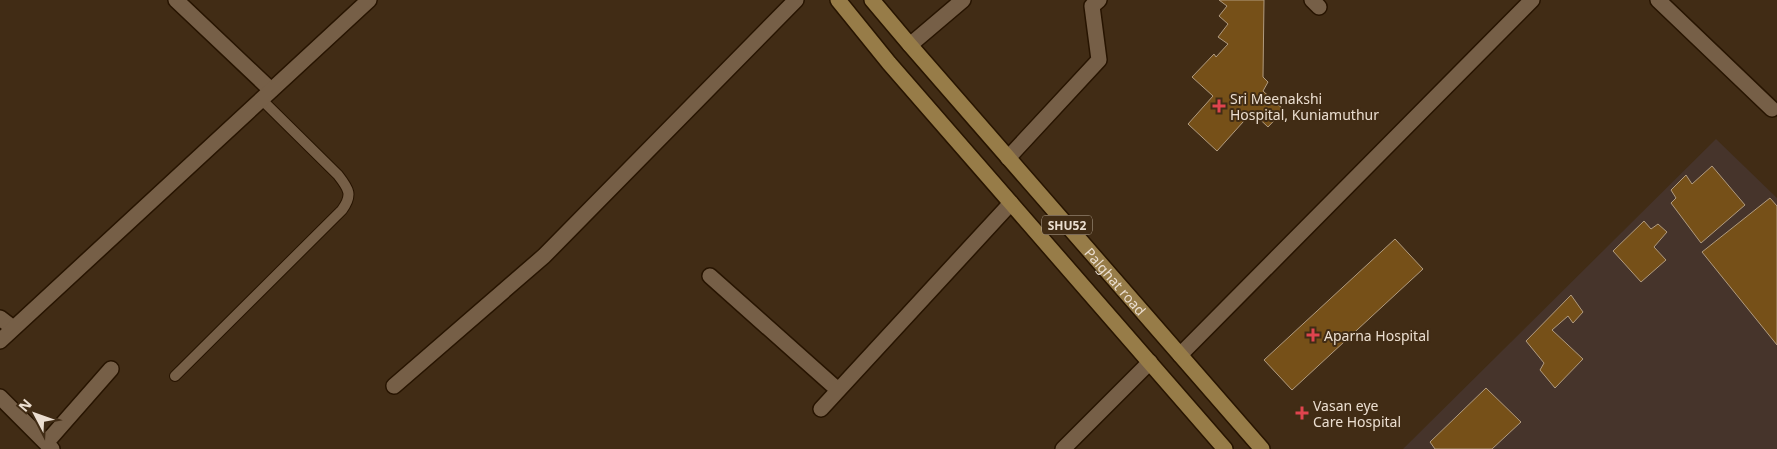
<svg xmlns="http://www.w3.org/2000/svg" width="1777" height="449" viewBox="0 0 1777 449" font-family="'Noto Sans',sans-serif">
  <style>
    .education { fill: #46342b }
    .building { fill: #765018; stroke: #b19b7f }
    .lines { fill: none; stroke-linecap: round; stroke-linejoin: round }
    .service-casing { stroke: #271400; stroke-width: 12 }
    .minor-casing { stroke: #271400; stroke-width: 18 }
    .tertiary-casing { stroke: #271400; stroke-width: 18 }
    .primary-casing { stroke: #271400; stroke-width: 18 }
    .service { stroke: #765f47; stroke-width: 10 }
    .minor { stroke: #765f47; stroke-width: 15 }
    .tertiary { stroke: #765f47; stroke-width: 15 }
    .primary { stroke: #977c48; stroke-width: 15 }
    .health-dot { fill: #e0444e; stroke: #412c15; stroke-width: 2 }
    .labels { text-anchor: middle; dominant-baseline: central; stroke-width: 4; stroke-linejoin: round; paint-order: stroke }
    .shield { fill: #412c15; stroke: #b8a998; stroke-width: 1 }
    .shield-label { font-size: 12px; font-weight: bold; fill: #ebded0 }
    .poi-label { font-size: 14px; fill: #ebded0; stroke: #412c15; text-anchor: start }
    .street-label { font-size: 14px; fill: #ebded0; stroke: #412c15 }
  </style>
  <rect width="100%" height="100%" fill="#412c15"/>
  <path class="education" d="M1716 139 1777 198V449H1403Z"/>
  <path class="building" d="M1219 0H1264L1263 77 1268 82 1263 91 1284 110 1268 127 1252 112 1217 151 1188 124 1213 96 1192 77 1214 54 1216 57 1228 44 1218 37 1228 24 1219 16 1227 6Z
    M1712 166 1745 205 1701 243 1671 203 1676 198 1671 190 1686 175 1692 184Z
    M1770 198 1777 206V345L1702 252Z
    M1644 221 1651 229 1658 224 1667 232 1654 247 1666 260 1641 282 1613 251Z
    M1395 239 1423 269 1292 390 1264 360Z
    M1571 295 1583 312 1573 323 1568 316 1552 330 1583 359 1555 388 1540 370 1544 363 1526 341Z
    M1486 388 1521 422 1492 449H1435L1430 442Z"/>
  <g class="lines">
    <g class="service-casing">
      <path id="service" d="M175 376 342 210C353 195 349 189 338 175L261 99"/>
    </g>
    <g class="minor-casing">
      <path id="minor" d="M176 0 271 90
        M1312 0 1319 7
        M1658 0 1772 109
        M910 45 963 0
        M1008 158 1099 60 1092 6 1099 0
        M710 276 838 390
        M0 318 13 328
        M1180 355 1532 0
        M394 386 544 256 796 0
        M0 397 52 449
        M821 409 1011 203
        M46 443 111 369
        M1063 449 1150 362"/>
    </g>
    <g class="tertiary-casing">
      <path id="tertiary" d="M0 341 369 0"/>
    </g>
    <g class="primary-casing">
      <g id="primary">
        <path d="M838 0 889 63 1225 449"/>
        <path id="s1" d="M872 0 910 45 1262 449"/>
      </g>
    </g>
    <use href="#service" class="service"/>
    <use href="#minor" class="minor"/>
    <use href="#tertiary" class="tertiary"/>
    <use href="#primary" class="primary"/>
  </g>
  <g class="health-dot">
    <path d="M1216.5 98.5h5v5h5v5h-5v5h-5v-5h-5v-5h5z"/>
    <path d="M1310.5 327.5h5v5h5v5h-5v5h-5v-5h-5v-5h5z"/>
    <path d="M1299.5 405.5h5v5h5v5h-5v5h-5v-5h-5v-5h5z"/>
  </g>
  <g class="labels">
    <rect class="shield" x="1042" y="215.5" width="50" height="19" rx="4"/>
    <g class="shield-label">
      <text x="1067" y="225">SHU52</text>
    </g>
    <g class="poi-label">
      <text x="1230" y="98">Sri Meenakshi<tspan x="1230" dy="16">Hospital, Kuniamuthur</tspan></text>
      <text x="1324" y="335">Aparna Hospital</text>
      <text x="1313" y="405">Vasan eye<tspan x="1313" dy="16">Care Hospital</tspan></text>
    </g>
    <g class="street-label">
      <text stroke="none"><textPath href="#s1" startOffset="372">Palghat road</textPath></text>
    </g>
  </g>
  <g transform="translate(35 414) rotate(311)" stroke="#412c15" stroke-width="4" paint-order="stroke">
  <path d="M0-4L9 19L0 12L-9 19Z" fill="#ebded0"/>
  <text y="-8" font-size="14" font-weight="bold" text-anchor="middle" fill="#ebded0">N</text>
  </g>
</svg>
